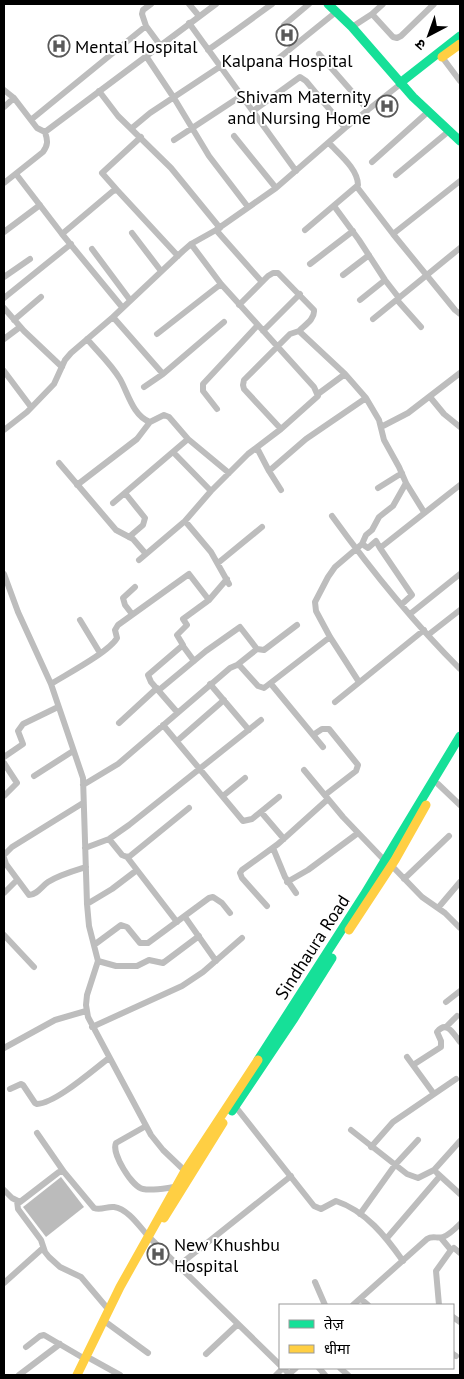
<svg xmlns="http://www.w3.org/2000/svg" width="464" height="1379" viewBox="0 0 464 1379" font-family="'PT Sans','Noto Sans Devanagari',sans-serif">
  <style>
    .water { fill: #bbb }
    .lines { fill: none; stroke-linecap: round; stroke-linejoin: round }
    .street { stroke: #bdbdbd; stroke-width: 6 }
    .fast { stroke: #16e098; stroke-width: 9 }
    .slow { stroke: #ffcf43; stroke-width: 9 }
    .labels { text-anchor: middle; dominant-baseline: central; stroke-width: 4; stroke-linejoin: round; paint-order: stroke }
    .poi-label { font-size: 18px; fill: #000; stroke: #fff; text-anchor: start }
    .street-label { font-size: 18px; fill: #000; stroke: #fff }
  </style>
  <rect width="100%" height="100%" fill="#fff"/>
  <path class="water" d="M61 1177 84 1207 46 1237 23 1207Z"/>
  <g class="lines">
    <path class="street" d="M151 4 143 10 142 14 146 26 160 45
      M189 4 199 16
      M372 14 393 37 397 38 401 36 434 4
      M189 23 296 171
      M284 25 309 4
      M352 27 372 14 383 4
      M208 50 235 31 272 4
      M319 54 368 110
      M146 56 174 98 209 156 248 207
      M442 57 460 81
      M279 58 336 12
      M4 90 14 98 37 128 45 132 216 4
      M99 91 118 116 171 168 220 228
      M4 107 14 98
      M253 111 300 77 306 81 345 128
      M32 119 146 26
      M132 128 150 113 221 66
      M234 136 276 188
      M174 140 241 96
      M372 162 429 111
      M16 174 62 234 122 307
      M396 175 449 131
      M4 183 43 152C48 145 48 141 45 132
      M357 187 393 234 455 310 460 314
      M117 190 102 173 141 137
      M334 206 359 240 385 280 399 298
      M216 230 262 282
      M305 230 358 185C358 169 339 154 329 143
      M4 232 40 205
      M132 233 161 271
      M62 234 113 191 117 190 178 256
      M393 234 460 181
      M92 249 130 300
      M310 264 353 231
      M343 275 369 255
      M4 277 30 259
      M4 298 71 244
      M360 300 385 280
      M397 300 421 327
      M239 305 268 276 273 273H278L314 310C315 319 305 325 299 331
      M4 308 24 331 62 367
      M113 317 163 374
      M373 319 460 248
      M14 320 41 297
      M263 331 300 294
      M157 334 221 284
      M4 339 20 327
      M87 339C98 352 111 364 120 379 128 393 133 416 150 422L164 415 169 417 188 439 229 473
      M4 371 31 407
      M144 387 163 374 224 322
      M318 394 345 374
      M430 397 444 414 460 427
      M217 409 203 391V384L257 326
      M381 427 408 413 460 373
      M281 429 244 389 243 385 244 380 290 334 299 331 345 374 366 398 379 420 384 440 399 467 406 483 424 512
      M4 430 27 412 54 384 65 360 71 353 113 317 183 251 191 244 216 230 276 188 345 128 398 86 400 83
      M257 448 269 471 281 490
      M173 452 211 491
      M59 463 116 530 133 539 146 554
      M269 471 306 439 366 398
      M77 485 137 439 150 422
      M378 488 402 473
      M125 493 145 518 143 525 129 537
      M113 503 188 439
      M332 516C371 570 413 622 460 669
      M185 521 211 552 229 584
      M362 544 368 548 376 541 380 548
      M139 560 185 521 211 491 248 454 281 429 318 396 314 387 221 284 191 244
      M218 563 262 527
      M4 574 18 612 51 684 83 778 87 904 89 926 98 961 87 995 86 1005 88 1017 151 1135 163 1150 185 1171
      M209 600 227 579
      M402 604 412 595 380 548 460 485
      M132 614 125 605 123 598 135 587
      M410 614 460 574
      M80 620 100 653
      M428 635 460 610
      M183 646 194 661
      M237 665 257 649 264 650 297 625
      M359 682 330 637 316 611 315 602 328 577 335 567 362 544 366 535 372 530 379 517 393 506 406 483
      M51 684C67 674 109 652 117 638L115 630 118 625 189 574 209 600 183 619 187 625 177 635 183 645 148 675 151 682 177 712
      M210 684 249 730
      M271 684 323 747
      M159 690 206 651 240 627 257 649
      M335 702 424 630
      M119 723 157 688
      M163 725 243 821 252 819 279 797
      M313 735 322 729H329L358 765 356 771 325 795
      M177 741 224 700
      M4 757 23 744 18 731 23 724 58 707
      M4 763 17 783 4 796
      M304 770 343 817 386 862
      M34 776 73 751
      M438 784 460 805
      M83 785 118 764 230 668 237 665 240 666 258 686 264 688 330 637
      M223 796 245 778
      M261 812 284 839
      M109 839 122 855 127 857 130 856 189 808
      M85 848 109 839 129 825 261 720
      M273 848 285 877 296 893
      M4 855 12 847 83 803
      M127 857 177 922
      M4 858 6 864 29 895C37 895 42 886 48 882 59 875 73 871 86 867
      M391 865 422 897 445 913 460 928
      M404 879 449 836
      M287 882 308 870 358 833
      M4 893 17 880
      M87 904 112 889 137 870
      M267 906 242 878 240 873 242 870 278 844 328 799
      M438 908 460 882
      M185 917 216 961
      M4 935 34 967
      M94 945 121 925 127 927 140 943H148L209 898 213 897 222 903 230 913
      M98 961 116 966H137L149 960 163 963 199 936
      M446 1002 460 991
      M447 1026 457 1016
      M92 1027 182 986 203 972 242 938
      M4 1048 55 1020 86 1011
      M407 1057 434 1094
      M413 1065 441 1047V1041L437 1032C447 1020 453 1033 460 1042
      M10 1089 21 1084 23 1085 35 1103 37 1104C56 1103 93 1070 109 1058
      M235 1106 314 1206 321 1209 336 1201C366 1211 386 1237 403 1261
      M146 1126 116 1143C111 1153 132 1187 143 1189 153 1191 166 1188 175 1187
      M351 1130 407 1174 418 1178 434 1170 460 1141
      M37 1133 64 1172
      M371 1147 393 1122 456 1079
      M437 1173 460 1194
      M4 1190 12 1198 20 1202 59 1172H64L94 1208C101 1211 107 1206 114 1207 128 1209 139 1226 148 1236
      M17 1201 18 1209 41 1240 45 1252 49 1257 60 1267 81 1277 108 1309
      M360 1214 395 1165 418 1140
      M387 1238 440 1176
      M151 1239 280 1365
      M454 1248 460 1253
      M178 1266 291 1176
      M315 1282 325 1305
      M4 1283 43 1248
      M361 1299 368 1305
      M353 1305 427 1239C433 1235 437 1239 443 1237 449 1235 456 1228 460 1224
      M439 1305 436 1271 451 1250 441 1238
      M453 1317 460 1322
      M107 1323 148 1353
      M26 1347 40 1336 44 1335 85 1359
      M206 1354 238 1324
      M453 1354 456 1356
      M91 1359 120 1375
      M283 1368 290 1375
      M319 1368 325 1375
      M340 1368 348 1375
      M289 1374 296 1368
      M19 1375 60 1344
      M276 1375 283 1368"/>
    <path class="fast" d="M328 4 352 27 413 97 460 141
      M400 83 460 36
      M258 1060 364 895 460 736
      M232 1111 293 1020 332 958"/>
    <path class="slow" d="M442 57 460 44
      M349 930 395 860 426 805
      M164 1218 223 1123
      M77 1375 120 1287 185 1171 258 1060"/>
  </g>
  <defs>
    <g id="hospital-ring" transform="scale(1.125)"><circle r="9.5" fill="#fff" stroke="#595959" stroke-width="1.5"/><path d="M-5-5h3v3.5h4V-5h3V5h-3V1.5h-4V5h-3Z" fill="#595959"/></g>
  </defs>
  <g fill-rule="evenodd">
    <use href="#hospital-ring" x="287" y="35"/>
    <use href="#hospital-ring" x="59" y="46"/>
    <use href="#hospital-ring" x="387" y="106"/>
    <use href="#hospital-ring" x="158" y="1254"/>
  </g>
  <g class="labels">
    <g class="poi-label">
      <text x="75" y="46">Mental Hospital</text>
      <text x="287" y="60" text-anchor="middle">Kalpana Hospital</text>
      <text x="371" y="96" text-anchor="end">Shivam Maternity<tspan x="371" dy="21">and Nursing Home</tspan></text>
      <text x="174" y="1244">New Khushbu<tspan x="174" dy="21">Hospital</tspan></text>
    </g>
    <g class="street-label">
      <text transform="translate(312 947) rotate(-57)">Sindhaura Road</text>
    </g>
  </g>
  <rect width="464" height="1379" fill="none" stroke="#000000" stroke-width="10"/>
  <rect x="279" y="1304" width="175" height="65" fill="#ffffff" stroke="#999999"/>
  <rect x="289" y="1320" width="25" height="8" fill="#16e098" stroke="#999999"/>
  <text x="324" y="1329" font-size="15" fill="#000000">तेज़</text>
  <rect x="289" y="1345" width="25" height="8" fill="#ffcf43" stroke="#999999"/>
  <text x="324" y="1354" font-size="15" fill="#000000">धीमा</text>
  <g transform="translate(429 35) rotate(221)" stroke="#ffffff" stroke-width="4" paint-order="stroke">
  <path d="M0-4L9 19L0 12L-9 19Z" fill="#000000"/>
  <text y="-8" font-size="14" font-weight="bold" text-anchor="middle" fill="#000000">उ</text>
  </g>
</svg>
